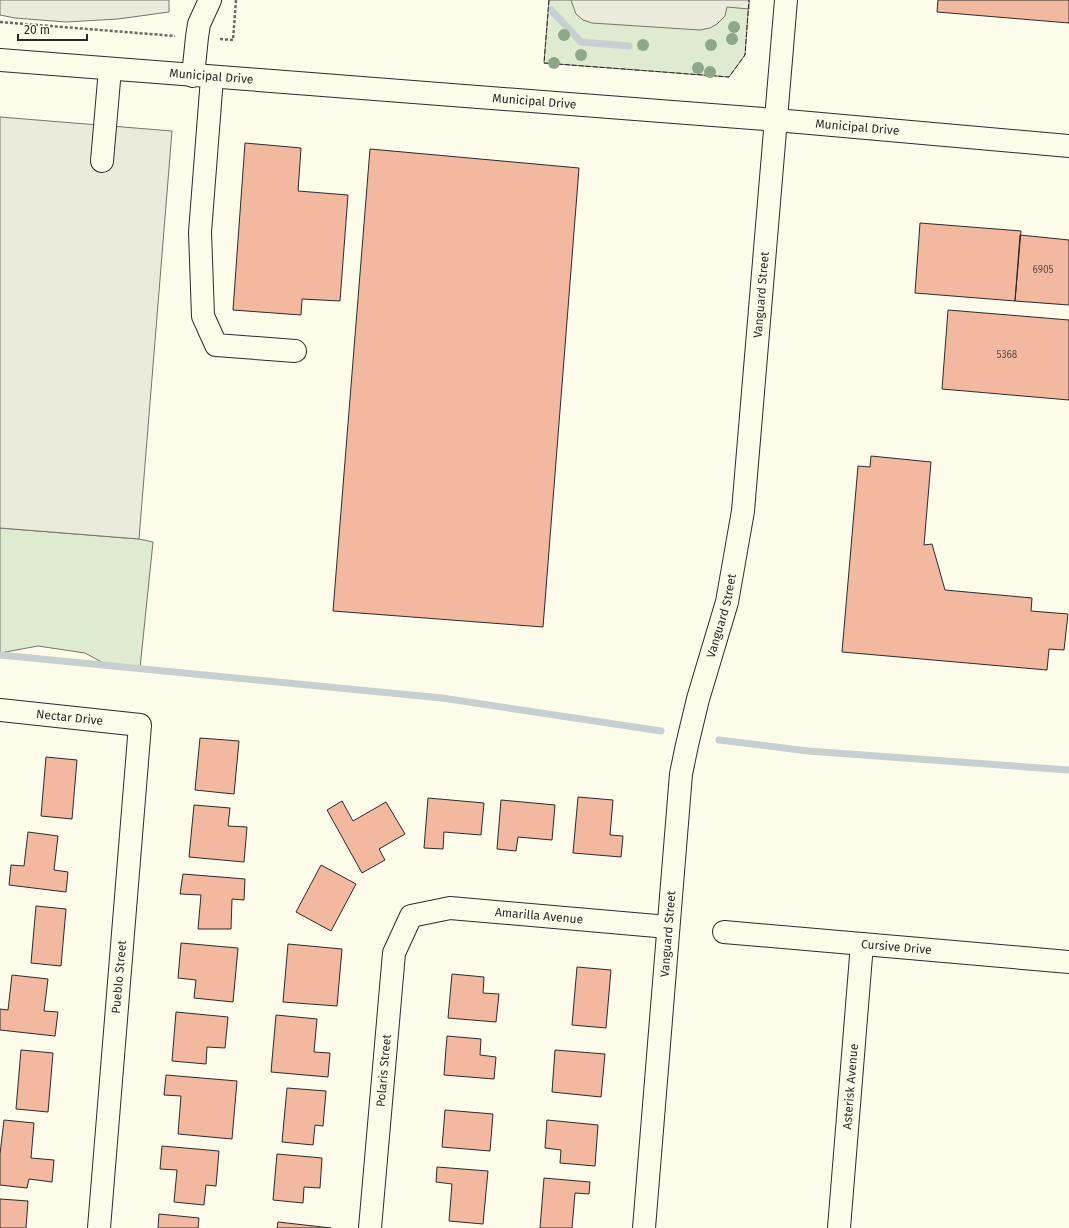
<svg xmlns="http://www.w3.org/2000/svg" width="1069" height="1228" viewBox="0 0 1069 1228" font-family="'Fira Sans',sans-serif">
  <style>
    .green { fill: #deebd1; stroke: #74746e }
    .parking { fill: #eceadb; stroke: #74746e }
    .lines { fill: none; stroke-linecap: round; stroke-linejoin: round }
    .stream { stroke: #c7d0d0; stroke-width: 7 }
    .building { fill: #f2b8a0; stroke: #2b2b2b }
    .minor-casing { stroke: #2b2b2b; stroke-width: 24 }
    .path { stroke: #6a6964; stroke-width: 2.5; stroke-dasharray: 3 2; stroke-linecap: butt }
    .minor { stroke: #fdfbea; stroke-width: 22 }
    .fence { stroke: #2b2b2b; stroke-width: 1; stroke-dasharray: 5 2; stroke-linecap: butt }
    .tree { fill: #8ea78a }
    .labels { text-anchor: middle; dominant-baseline: central; stroke-width: 3; stroke-linejoin: round; paint-order: stroke }
    .number-label { font-size: 10px; fill: #5d4e48 }
    .street-label { font-size: 12px; fill: #2b2b2b; stroke: #fdfbea }
  </style>
  <rect width="100%" height="100%" fill="#fdfbea"/>
  <path class="green" d="M549 0H749L745 55 729 77 544 63Z
    M0 528 139 539 153 542 140 668 107 665 85 653 38 646 0 653Z"/>
  <path class="parking" d="M0 0H169V12L118 19 66 22 15 18 0 15Z
    M571 0H749V9L727 7 725 16 717 24 710 28 700 30 592 23 583 20 576 14Z
    M0 117 172 131 139 539 0 528Z"/>
  <g class="lines">
    <path class="stream" d="M551 10 581 42 629 46
      M0 655 442 698 661 731
      M719 740 808 751 1069 770"/>
  </g>
  <path class="building" d="M938 0H1069V23L937 12Z
    M245 143 301 148 298 191 348 195 340 301 302 299 301 315 233 310Z
    M370 149 579 168 543 627 333 611Z
    M920 223 1021 231 1015 301 915 293Z
    M1020 235 1069 240V305L1015 301Z
    M948 310 1069 320V400L942 389Z
    M871 456 931 462 924 545 932 544 945 590 1032 598 1031 611 1068 614 1064 650 1049 649 1047 670 842 652 858 466 870 467Z
    M200 738 239 741 234 794 195 790Z
    M46 757 77 760 72 819 41 816Z
    M578 797 613 800 610 835 623 836 621 857 573 853Z
    M428 798 484 803 481 835 444 832 443 849 424 848Z
    M501 800 555 805 552 840 518 837 516 851 497 849Z
    M342 801 353 821 386 802 405 834 379 849 385 860 362 873 327 810Z
    M194 805 230 808 228 826 247 827 244 862 189 857Z
    M28 832 58 836 54 870 68 872 66 892 9 885 11 865 24 866Z
    M321 865 356 884 331 931 296 912Z
    M183 874 245 879 244 900 232 899 231 929H198L201 895 180 894Z
    M36 906 66 909 61 966 31 963Z
    M181 943 238 948 233 1002 194 998 196 980 178 978Z
    M288 944 342 949 337 1006 283 1002Z
    M577 967 611 970 606 1028 572 1025Z
    M452 974 484 977 483 993 499 994 496 1022 448 1018Z
    M12 975 48 979 44 1011 58 1012 55 1036 0 1030V1009L8 1010Z
    M176 1012 228 1017 225 1048 207 1047 206 1064 172 1061Z
    M276 1015 317 1019 314 1052 330 1053 328 1077 271 1072Z
    M447 1036 481 1039 480 1055 496 1057 494 1079 444 1075Z
    M21 1050 53 1053 48 1112 16 1109Z
    M555 1050 605 1054 601 1097 552 1092Z
    M166 1075 237 1081 232 1139 178 1134 181 1096 164 1095Z
    M287 1088 326 1091 323 1126 315 1125 313 1145 282 1142Z
    M445 1110 493 1114 490 1151 442 1147Z
    M4 1120 34 1123 31 1158 54 1160 52 1182 29 1179 27 1188 0 1185V1154Z
    M547 1120 598 1125 595 1166 560 1163 561 1150 545 1148Z
    M162 1146 219 1151 216 1186 206 1185 204 1205 174 1202 177 1170 160 1169Z
    M277 1154 322 1158 320 1188 304 1187 303 1203 273 1200Z
    M437 1167 488 1171 483 1224 449 1221 452 1184 436 1182Z
    M544 1178 590 1182 589 1194 575 1193 572 1228H540Z
    M0 1199 28 1201 26 1228H0Z
    M159 1214 199 1218 198 1228H158Z
    M278 1222 331 1228H277Z"/>
  <g class="lines">
    <g class="minor-casing">
      <g id="minor">
        <path id="s1" d="M0 60 776 120 1069 146"/>
        <path d="M193 76 197 37 199 24 210 0"/>
        <path d="M212 78 200 232 203 316 216 345 295 351"/>
        <path d="M102 161 110 69"/>
        <path id="s2" d="M0 710 140 725 99 1228"/>
        <path id="s3" d="M724 932 1069 962"/>
        <path id="s4" d="M370 1228 394 953 411 916 450 908 668 927"/>
        <path id="s5" d="M644 1228 681 774 687 745 698 699 727 602 743 511 786 0"/>
        <path id="s6" d="M839 1228 862 944"/>
      </g>
    </g>
    <path class="path" d="M0 22 175 36
      M220 39 233 40 236 0"/>
    <use href="#minor" class="minor"/>
    <path class="fence" d="M549 0 544 63 729 77 745 55 749 0"/>
  </g>
  <g class="tree">
    <circle cx="734" cy="27" r="6"/>
    <circle cx="564" cy="35" r="6"/>
    <circle cx="732" cy="39" r="6"/>
    <circle cx="643" cy="45" r="6"/>
    <circle cx="711" cy="45" r="6"/>
    <circle cx="581" cy="55" r="6"/>
    <circle cx="554" cy="63" r="6"/>
    <circle cx="698" cy="68" r="6"/>
    <circle cx="710" cy="72" r="6"/>
  </g>
  <g class="labels">
    <g class="number-label">
      <text x="1043" y="270">6905</text>
      <text x="1007" y="355">5368</text>
    </g>
    <g class="street-label">
      <text stroke="none"><textPath href="#s1" startOffset="212">Municipal Drive</textPath></text>
      <text stroke="none"><textPath href="#s1" startOffset="536">Municipal Drive</textPath></text>
      <text stroke="none"><textPath href="#s1" startOffset="860">Municipal Drive</textPath></text>
      <text stroke="none"><textPath href="#s5" startOffset="943">Vanguard Street</textPath></text>
      <text stroke="none"><textPath href="#s5" startOffset="619">Vanguard Street</textPath></text>
      <text stroke="none"><textPath href="#s2" startOffset="70">Nectar Drive</textPath></text>
      <text stroke="none"><textPath href="#s4" startOffset="446">Amarilla Avenue</textPath></text>
      <text stroke="none"><textPath href="#s5" startOffset="295">Vanguard Street</textPath></text>
      <text stroke="none"><textPath href="#s3" startOffset="173">Cursive Drive</textPath></text>
      <text transform="translate(119 977) rotate(-85)">Pueblo Street</text>
      <text stroke="none"><textPath href="#s4" startOffset="158">Polaris Street</textPath></text>
      <text stroke="none"><textPath href="#s6" startOffset="142">Asterisk Avenue</textPath></text>
    </g>
  </g>
  <path d="M18 34v6h69v-6" fill="none" stroke="#2b2b2b" stroke-width="2"/>
  <text x="24" y="34" font-size="12" fill="#2b2b2b" stroke="#fdfbea" stroke-width="3" paint-order="stroke">20 m</text>
</svg>
